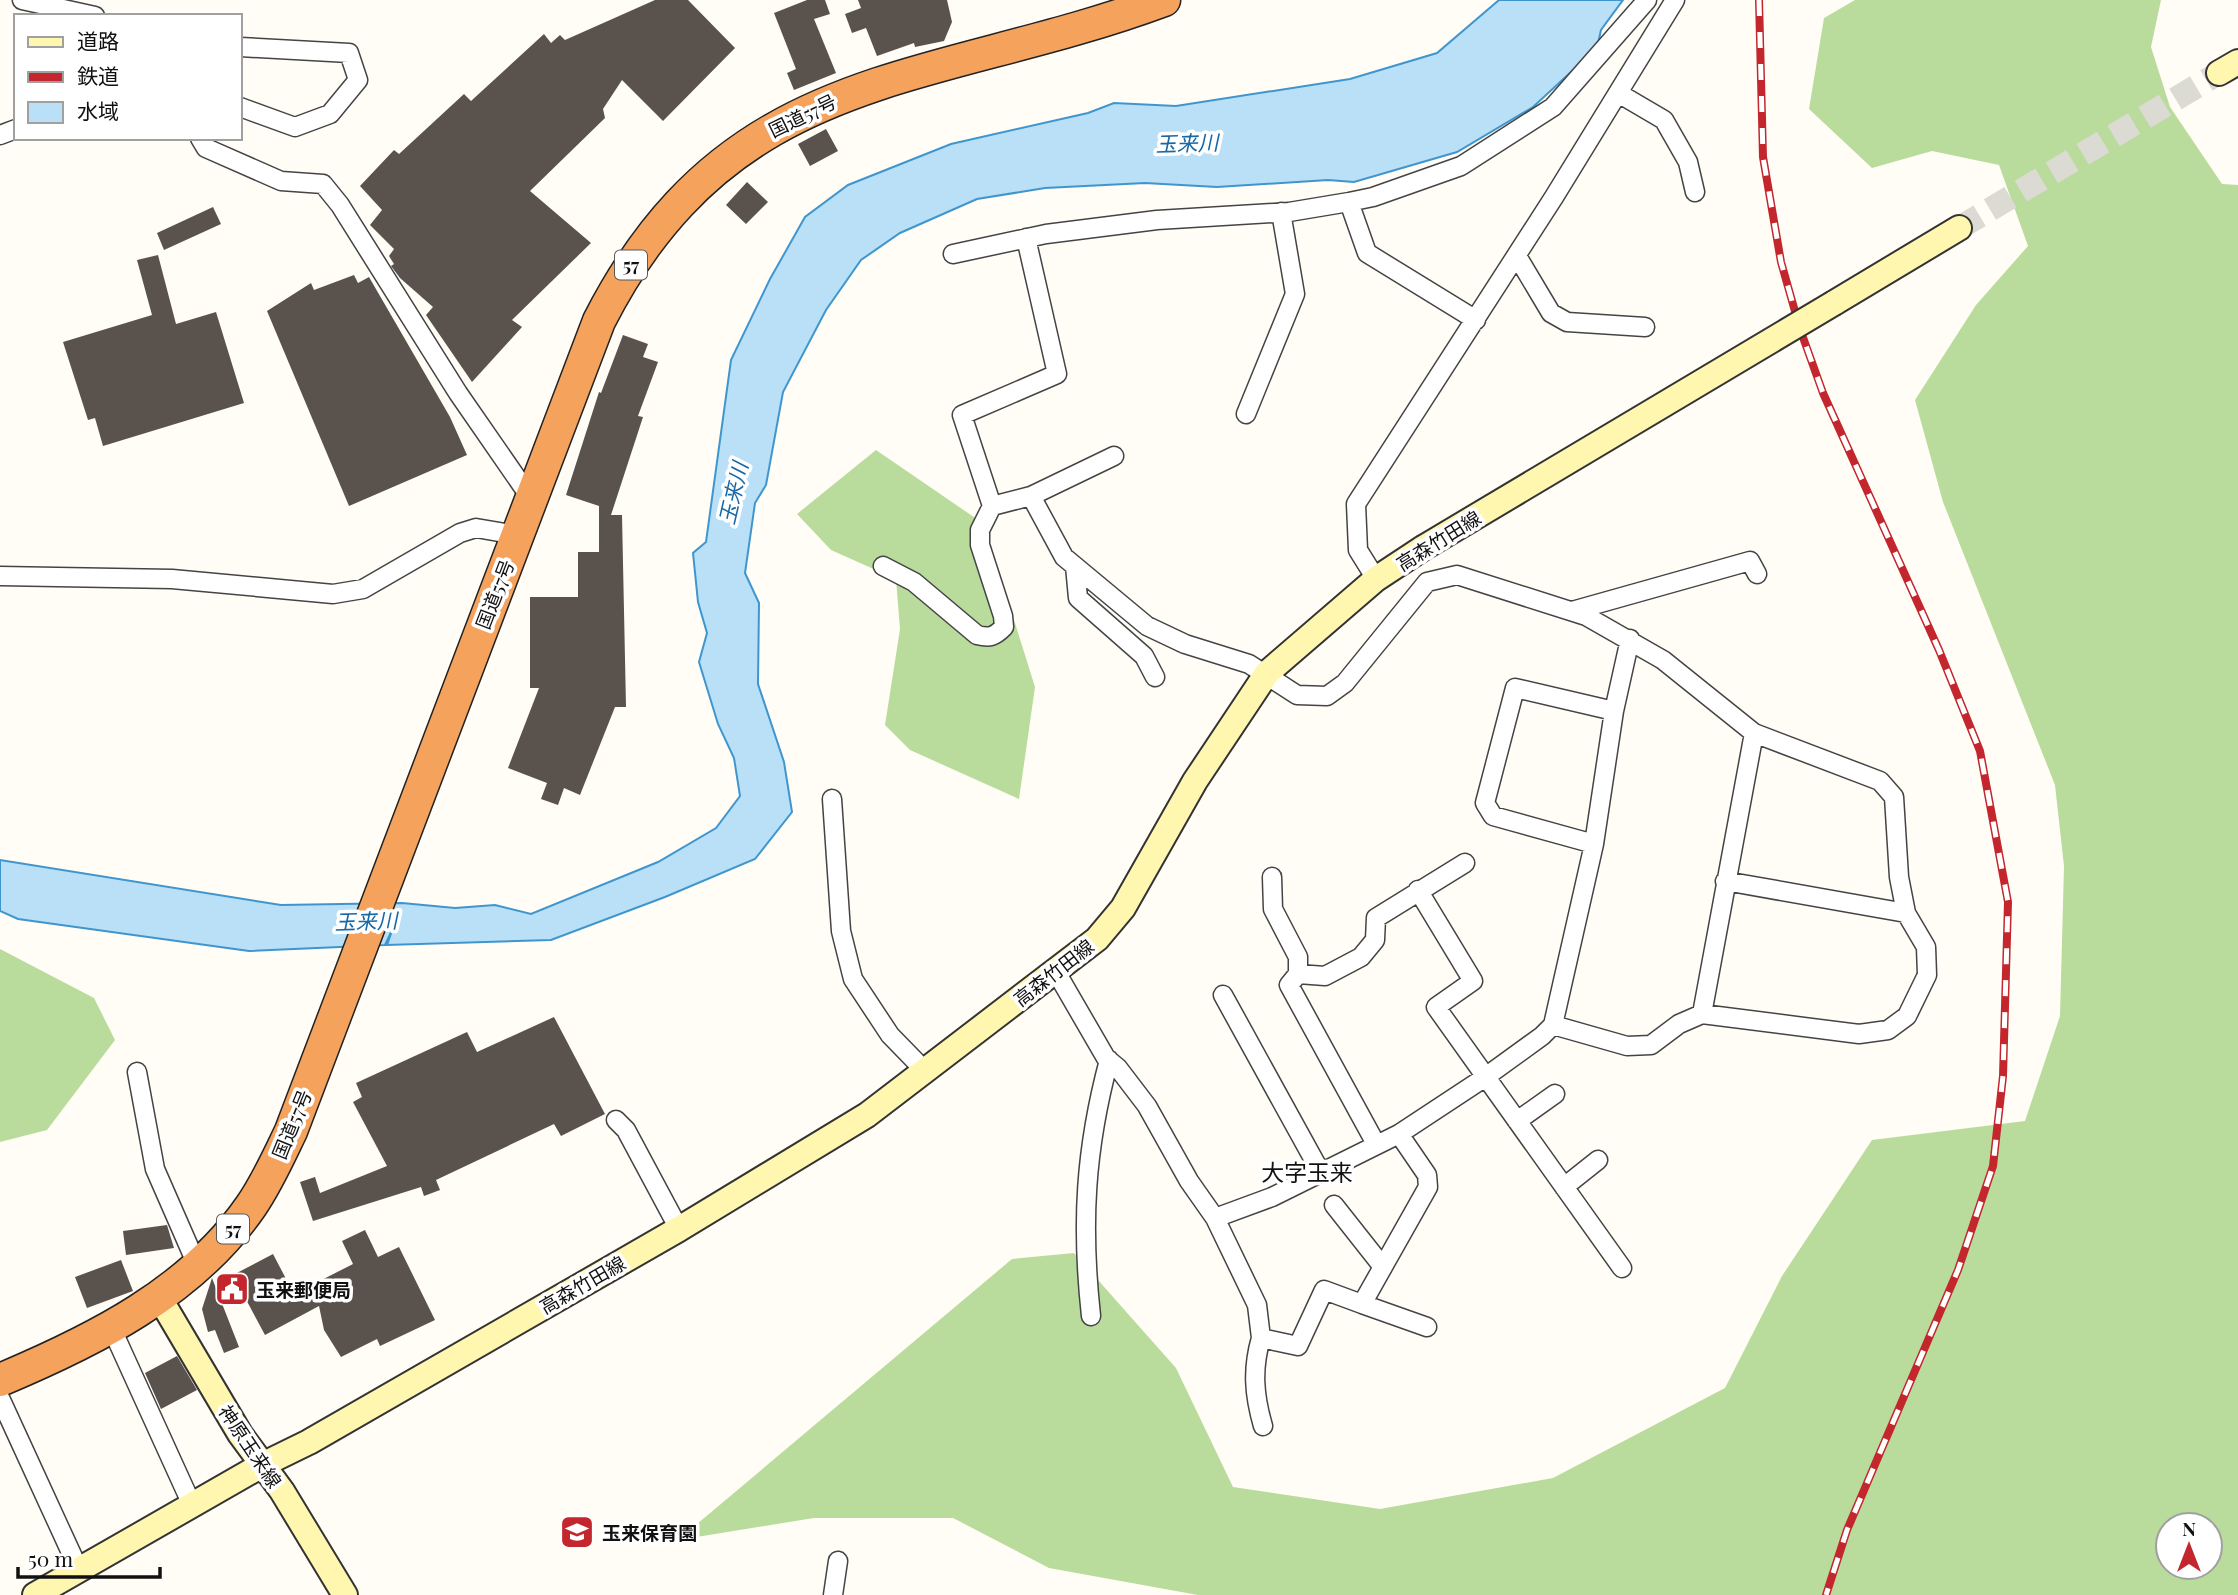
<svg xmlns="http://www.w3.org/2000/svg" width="2238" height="1595" viewBox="0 0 2238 1595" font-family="'Playfair Display','Noto Sans JP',serif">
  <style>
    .forest { fill: #b9dc9c; fill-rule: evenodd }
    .water { fill: #b9e0f7; stroke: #3f96cf; stroke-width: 2 }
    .building { fill: #5a524d }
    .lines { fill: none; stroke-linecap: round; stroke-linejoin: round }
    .secondary-tunnel { stroke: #dbdad3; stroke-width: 24; stroke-dasharray: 24 12; stroke-linecap: butt }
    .street-casing { stroke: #444; stroke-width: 21 }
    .secondary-casing { stroke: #333; stroke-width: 28 }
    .highway-casing { stroke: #222; stroke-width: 35 }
    .street { stroke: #fff; stroke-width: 18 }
    .secondary { stroke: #fff6b0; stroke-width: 24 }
    .highway { stroke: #f5a25d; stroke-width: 32 }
    .rail-casing { stroke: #c4262e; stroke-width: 8 }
    .rail { stroke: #fff; stroke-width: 5; stroke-dasharray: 16; stroke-linecap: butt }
    .secondary-bridge-casing { stroke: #333; stroke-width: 28; stroke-linecap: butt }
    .secondary-bridge { stroke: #fff6b0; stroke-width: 24 }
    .labels { text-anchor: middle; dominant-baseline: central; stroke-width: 7; stroke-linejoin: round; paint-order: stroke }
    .shield { fill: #fff; stroke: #585858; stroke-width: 2 }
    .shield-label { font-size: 18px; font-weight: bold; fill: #111 }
    .street-label { font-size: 19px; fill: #111; stroke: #fff }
    .poi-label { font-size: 19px; font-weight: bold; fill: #111; stroke: #fff; text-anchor: start }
    .water-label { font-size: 21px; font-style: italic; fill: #1768a6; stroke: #fff }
    .quarter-label { font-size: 23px; fill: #111; stroke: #fff }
  </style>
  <rect width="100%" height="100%" fill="#fffdf5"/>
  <path class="forest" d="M1855 0H2161L2151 47 2170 107 2222 184 2238 185V1595H1198L1049 1568 953 1518H814L678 1540 1012 1259 1074 1253 1176 1368 1233 1487 1380 1509 1553 1478 1725 1388 1782 1276 1872 1140 2025 1121 2060 1016 2064 866 2055 785 1943 502 1915 400 1976 305 2028 246 1999 165 1932 151 1872 168 1809 109 1824 18ZM2168 1525H2210V1567H2168Z
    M876 450 984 524 1035 687 1019 799 910 750 885 725 900 629 896 579 831 550 797 514Z
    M0 949 94 998 115 1040 47 1130 0 1142Z"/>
  <path class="water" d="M1499 0H1623L1601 30 1597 48 1533 107 1457 152 1354 182 1328 180 1217 187 1145 183 1045 188 977 199 900 233 861 260 826 310 783 392 766 485 755 503 745 573 759 603 758 684 784 762 792 812 755 859 665 897 551 940 387 945 393 928 385 945 249 951 18 919 0 911V860L281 905 402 903 455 908 495 905 531 914 658 862 716 828 740 796 734 758 718 724 699 662 707 633 698 602 693 553 706 542 731 360 770 279 805 217 848 185 951 144 1088 113 1114 103 1176 106 1350 79 1437 53Z"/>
  <path class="building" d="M655 0H688L735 48 663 121 622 80 603 109 605 118 530 191 591 243 512 320 522 327 472 382 426 315 433 307 400 278 391 266 394 264 389 256 394 249 370 225 382 210 360 186 394 150 399 154 464 94 471 101 544 34 551 43 560 35 565 40Z
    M807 0H825L830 14 814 19 836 73 794 90 787 73 796 69 774 13Z
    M858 0H947L952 22 944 41 915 47 914 43 877 56 866 28 852 33 845 14 861 8Z
    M826 129 838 151 810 166 798 144Z
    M747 182 768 202 746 224 726 205Z
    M213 207 221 224 164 250 157 233Z
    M158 255 176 324 216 312 244 403 103 446 95 418 88 420 63 342 152 315 137 260Z
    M354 275 358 283 369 277 450 417 467 455 349 506 267 311 311 283 314 290Z
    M623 335 648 344 643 357 658 362 638 416 643 417 611 515H622L626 707H615L580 795 564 788 558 805 541 799 547 783 508 768 539 688H530V597H578V552H599V506L566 495 599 392 601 393Z
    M554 1017 605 1114 561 1136 554 1124 436 1180 440 1190 424 1196 421 1187 313 1221 300 1182 315 1177 320 1193 387 1166 353 1102 362 1097 356 1083 467 1032 477 1052Z
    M167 1225 174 1248 126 1255 123 1231Z
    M365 1230 378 1257 399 1247 435 1320 380 1346 377 1339 341 1357 324 1330 319 1306 265 1335 233 1275 273 1254 294 1294 353 1264 342 1241Z
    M121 1260 133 1291 87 1308 75 1277Z
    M212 1278 239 1347 224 1353 215 1330 208 1332 202 1309Z
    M177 1356 197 1390 161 1409 145 1373Z"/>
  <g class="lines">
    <path class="secondary-tunnel" d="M1959 228 2219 73"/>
    <g class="street-casing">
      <path id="street" d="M22 0 95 16
        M240 47 349 53 358 80 330 114 295 127 240 107
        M1618 93 1664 120 1688 162 1695 192
        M0 135 16 129
        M200 138 206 148 281 181 323 184 340 205 458 393 530 497
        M1349 202 1367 253 1476 320
        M1026 238 1057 374 962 415 992 506 1031 496
        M953 254 1046 234 1157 220 1289 212 1349 202 1373 197 1461 166 1553 107 1647 0
        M1517 256 1551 313 1567 322 1645 327
        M1246 414 1295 294 1281 212
        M1114 456 1031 496 1064 557 1147 626 1185 644 1249 664 1297 695 1327 696 1345 683 1427 582 1457 575 1586 616 1663 660 1754 733 1880 781 1894 797 1899 877 1906 913 1926 947 1927 975 1907 1016 1888 1030 1859 1034 1702 1014 1679 1024 1651 1045 1627 1046 1553 1025 1594 844 1614 711 1630 639
        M883 566 914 582 977 635C990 638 994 637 1004 627L1003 616 980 545V530L992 506
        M1075 566 1078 598 1144 656 1155 677
        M0 576 172 579 333 594 363 589 460 533 476 528 517 535
        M1376 579 1358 550 1356 504 1554 197 1675 0
        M1572 611 1750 561 1757 574
        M832 799 841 931 853 979 890 1035 926 1072
        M1594 844 1493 816 1485 803 1515 688 1614 711
        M1272 877 1273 909 1298 957V974L1289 985 1376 1144
        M1725 881 1906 913
        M1418 890 1473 981 1436 1007 1622 1268
        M1055 970 1106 1058 1118 1068 1147 1106 1189 1181 1215 1218 1257 1305 1261 1338 1298 1346 1324 1290 1362 1304 1428 1187 1427 1175 1399 1134
        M1298 974 1325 976 1361 957 1375 940 1376 918 1465 863
        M1223 995 1320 1171
        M1702 1014 1754 733
        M137 1072 155 1169 197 1265
        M616 1120 626 1130 679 1229
        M1517 1121 1555 1094
        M1564 1187 1598 1160
        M1334 1205 1383 1267
        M1215 1218 1272 1197 1399 1134 1484 1078 1542 1036 1553 1025
        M1362 1304 1427 1327
        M1091 1316C1081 1224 1085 1150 1109 1060
        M111 1327 192 1505
        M1261 1338C1252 1369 1254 1395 1263 1426
        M0 1398 79 1570
        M833 1595 838 1561"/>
    </g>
    <g class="secondary-casing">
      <path id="secondary" d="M2219 73 2238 62
        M1834 303 1959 228
        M159 1297 240 1434 282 1491 345 1595
        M35 1595 262 1465 309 1442 679 1229 867 1115 1097 939 1123 908 1195 781 1267 673 1376 579 1423 548"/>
    </g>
    <g class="highway-casing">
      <path id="highway" d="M0 1380C93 1341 192 1292 251 1206 267 1183 279 1156 291 1131L599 321C730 64 929 87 1164 0"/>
    </g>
    <use href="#street" class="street"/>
    <use href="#secondary" class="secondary"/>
    <use href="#highway" class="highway"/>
    <g class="rail-casing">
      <path id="rail" d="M1759 0 1763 157 1781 262 1800 329 1823 393 1939 650 1980 751 2008 902 2003 1076 1993 1166 1958 1270 1847 1530 1826 1595"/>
    </g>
    <use href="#rail" class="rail"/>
    <g class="secondary-bridge-casing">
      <path id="secondary-bridge" d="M1423 548 1834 303"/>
    </g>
    <use href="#secondary-bridge" class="secondary-bridge"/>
  </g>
  <defs>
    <g id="civic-square" transform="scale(1.75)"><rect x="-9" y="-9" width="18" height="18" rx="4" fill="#c4262e" stroke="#fff"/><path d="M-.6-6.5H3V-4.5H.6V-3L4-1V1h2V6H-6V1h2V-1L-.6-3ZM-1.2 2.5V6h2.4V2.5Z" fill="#fff"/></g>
    <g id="school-square" transform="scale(1.75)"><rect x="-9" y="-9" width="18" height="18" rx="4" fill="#c4262e" stroke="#fff"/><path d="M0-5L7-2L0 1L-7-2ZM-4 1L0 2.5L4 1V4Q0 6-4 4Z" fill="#fff"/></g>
  </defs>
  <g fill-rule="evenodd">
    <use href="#civic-square" x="232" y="1289"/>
    <use href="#school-square" x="577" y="1532"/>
  </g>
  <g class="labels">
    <g class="shield">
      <rect x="615" y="250.5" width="32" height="29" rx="5"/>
      <rect x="217" y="1214.5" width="32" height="29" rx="5"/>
    </g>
    <g class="shield-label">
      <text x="631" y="265">57</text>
      <text x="233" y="1229">57</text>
    </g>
    <g class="street-label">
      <text transform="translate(802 115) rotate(-26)">国道57号</text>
      <text transform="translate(1438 540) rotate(-32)">高森竹田線</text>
      <text transform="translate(494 594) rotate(-69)">国道57号</text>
      <text transform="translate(1053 972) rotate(-38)">高森竹田線</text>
      <text transform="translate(291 1124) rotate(-68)">国道57号</text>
      <text transform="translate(582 1284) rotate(-30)">高森竹田線</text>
      <text transform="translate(251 1446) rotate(56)">神原玉来線</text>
    </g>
    <g class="poi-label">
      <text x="256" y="1289">玉来郵便局</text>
      <text x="602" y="1532">玉来保育園</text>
    </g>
    <g class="water-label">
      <text transform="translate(1187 142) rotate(-2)">玉来川</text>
      <text transform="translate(732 493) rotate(-77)">玉来川</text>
      <text transform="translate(366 920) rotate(-2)">玉来川</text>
    </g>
    <g class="quarter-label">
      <text x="1307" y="1171">大字玉来</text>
    </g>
  </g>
  <rect x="14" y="14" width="228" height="126" fill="#ffffff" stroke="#a0a0a0" stroke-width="2"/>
  <rect x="28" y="37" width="35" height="10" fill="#fff6b0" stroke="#a0a0a0" stroke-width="2"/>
  <text x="77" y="49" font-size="21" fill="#111111">道路</text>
  <rect x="28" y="72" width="35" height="10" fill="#c4262e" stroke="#a0a0a0" stroke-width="2"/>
  <text x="77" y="84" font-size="21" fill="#111111">鉄道</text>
  <rect x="28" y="102" width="35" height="21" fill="#b9e0f7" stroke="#a0a0a0" stroke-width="2"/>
  <text x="77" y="119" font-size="21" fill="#111111">水域</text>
  <g transform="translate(2189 1546)"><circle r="33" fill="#ffffff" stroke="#a0a0a0" stroke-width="2"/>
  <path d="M0-5L12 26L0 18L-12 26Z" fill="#c4262e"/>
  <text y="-10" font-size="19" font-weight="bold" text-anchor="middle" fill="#111111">N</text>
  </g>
  <path d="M18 1567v10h142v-10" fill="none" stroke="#111111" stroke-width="3.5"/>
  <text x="28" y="1567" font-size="21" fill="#111111" stroke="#ffffff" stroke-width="5" paint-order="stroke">50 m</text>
</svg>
